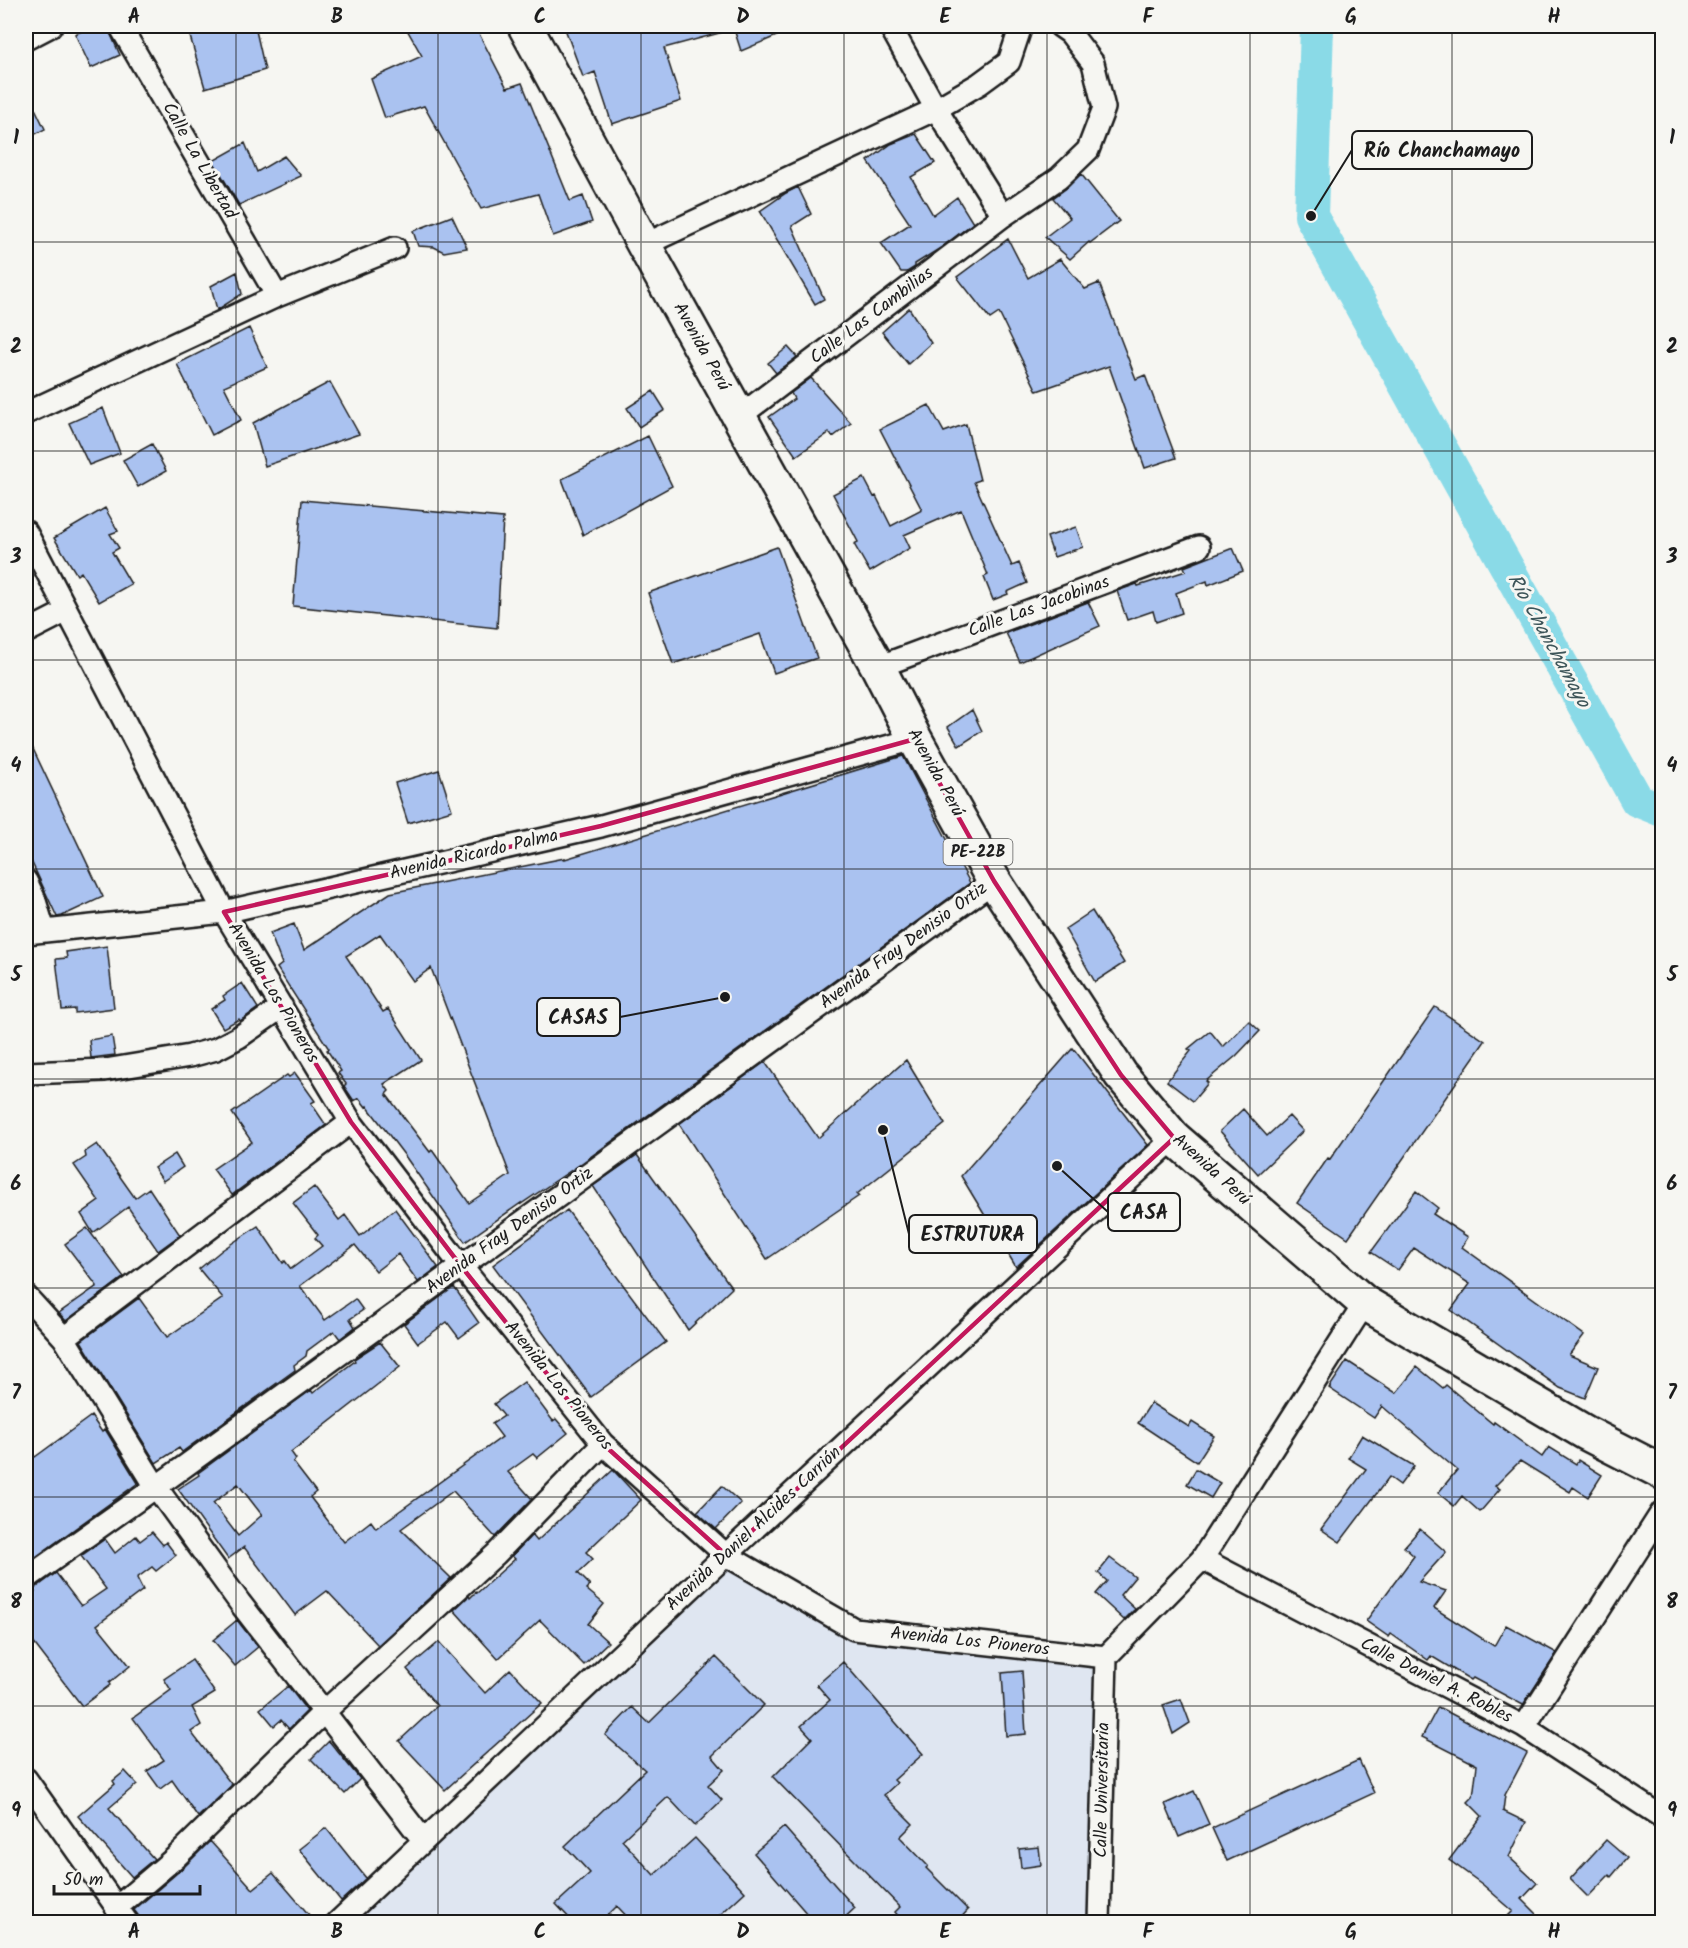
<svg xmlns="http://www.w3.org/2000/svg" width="1688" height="1948" viewBox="0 0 1688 1948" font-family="Kalam,sans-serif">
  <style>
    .built { fill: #dfe6f1 }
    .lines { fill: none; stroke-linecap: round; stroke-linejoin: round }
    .river { stroke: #8adae7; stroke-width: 34 }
    .building { fill: #aac2f0; stroke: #1c1c1c; stroke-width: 1.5; fill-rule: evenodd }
    .minor-casing { stroke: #1c1c1c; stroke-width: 26 }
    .trunk-casing { stroke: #1c1c1c; stroke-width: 38 }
    .minor { stroke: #f6f6f2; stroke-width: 21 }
    .trunk { stroke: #f6f6f2; stroke-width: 33 }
    .marked { fill: none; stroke: #c2185b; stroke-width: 4.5; stroke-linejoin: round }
    .grid { fill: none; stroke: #1c1c1c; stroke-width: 1.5; stroke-opacity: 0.55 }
    .labels { text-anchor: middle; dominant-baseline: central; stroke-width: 6; stroke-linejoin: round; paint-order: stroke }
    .shield { fill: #f6f6f2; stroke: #5d5d5c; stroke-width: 1.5 }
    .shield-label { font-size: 16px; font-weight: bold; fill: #1c1c1c }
    .street-label { font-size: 18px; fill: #1c1c1c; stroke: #f6f6f2 }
    .water-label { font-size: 20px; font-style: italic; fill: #3d5559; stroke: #f6f6f2 }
    .leader { fill: none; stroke: #1c1c1c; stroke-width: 2 }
    .callout-dot { fill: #1c1c1c; stroke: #f6f6f2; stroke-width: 2 }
    .callout { fill: #f6f6f2; stroke: #1c1c1c; stroke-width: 2 }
    .callout-label { font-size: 20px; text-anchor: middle; font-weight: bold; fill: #1c1c1c }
    .neatline { fill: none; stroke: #1c1c1c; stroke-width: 2 }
    .grid-label { font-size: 20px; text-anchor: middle; font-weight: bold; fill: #1c1c1c }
  </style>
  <rect width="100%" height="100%" fill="#f6f6f2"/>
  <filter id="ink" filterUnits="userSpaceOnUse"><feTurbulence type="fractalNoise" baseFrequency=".0167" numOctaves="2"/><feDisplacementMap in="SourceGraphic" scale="12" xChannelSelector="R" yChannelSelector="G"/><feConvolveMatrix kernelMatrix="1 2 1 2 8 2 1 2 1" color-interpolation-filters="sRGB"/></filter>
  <g filter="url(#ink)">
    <path class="built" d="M726 1555 854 1629 1106 1657 1099 1922H338Z"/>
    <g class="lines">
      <path class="river" d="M1317 26 1311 216 1637 800 1662 810"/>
    </g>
    <path class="building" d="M94 26H107L120 55 91 68 75 34Z
      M187 26H255L265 70 205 88Z
      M405 26H475L507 88 522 83 570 201 583 196 592 222 553 236 538 194 481 209 424 106 385 118 371 79 422 56Z
      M564 26H726L727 31 664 48 681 101 612 124 595 72 583 77Z
      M733 26H800L741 51Z
      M26 90 45 129 26 139Z
      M916 134 935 163 911 177 933 215 957 197 973 223 942 247 915 264V267L907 272H901L881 243 910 224 868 161 891 144Z
      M245 143 257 172 284 156 301 176 239 205 213 161Z
      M1081 174 1119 221 1090 243 1089 242 1070 259 1045 237 1070 218 1053 198 1068 187Z
      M798 187 811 214 792 226 824 299 815 304 760 211 786 193Z
      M452 216 467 248 444 252 434 247 418 246 413 231Z
      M1008 239 1028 278 1060 259 1085 289 1099 283 1136 379 1145 375 1176 458 1145 468 1109 366 1037 391 999 313 990 319 957 277Z
      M237 272 242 294 217 310 211 286Z
      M909 308 931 343 908 364 882 332Z
      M249 328 267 367 224 386 241 420 212 435 177 364Z
      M788 347 797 357 776 373 768 363Z
      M811 378 851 423 833 437 829 433 796 456 769 417 794 399 791 393Z
      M330 382 359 434 265 466 253 423Z
      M653 391 665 410 639 427 627 408Z
      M929 405 944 432 966 424 980 480 974 482 1012 566 1019 563 1027 583 1007 592 1008 594 993 600 984 577 988 575 961 510 904 535 910 548 870 572 854 544 858 542 833 494 864 478 874 497 876 496 891 526 922 510 880 429Z
      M103 408 120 453 89 465 69 423Z
      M648 436 672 486 583 535 562 479Z
      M152 444 166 471 138 487 123 460Z
      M302 500 503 518 497 628 293 606Z
      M105 508 118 531 110 534 119 548 112 552 131 584 99 602 81 572 77 575 54 538Z
      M1076 527 1083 547 1054 557 1047 537Z
      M777 547 817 658 774 673 760 634 673 664 648 593Z
      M1233 548 1243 571 1208 585 1207 581 1176 593 1182 613 1156 622 1153 611 1127 620 1117 591 1137 584 1138 586 1186 571 1184 567Z
      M1088 602 1100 626 1020 662 1006 633Z
      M972 710 982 731 959 746 948 727Z
      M26 734 103 897 62 916 57 917 26 850Z
      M903 756 970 883 579 1165 521 1204V1203L465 1242 405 1156 367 1106 366 1107 359 1098 354 1101 344 1086 346 1084 338 1073 341 1071 327 1050 329 1049 277 968 282 964 270 933 294 924 304 950 390 893 565 858V859ZM380 934 413 981 431 968 510 1175 469 1203 432 1150 430 1152 386 1094 389 1091 384 1084 421 1060 388 1009 383 1012 346 956Z
      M439 770 452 810 408 823 395 783Z
      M1092 911 1124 963 1095 982 1065 929Z
      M107 946 114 1008 75 1013V1009L62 1010 56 959 67 958 66 952Z
      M242 983 258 1008 240 1021 239 1019 223 1028 211 1009 225 1000 223 996Z
      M1435 1007 1485 1041 1348 1238 1297 1203 1328 1158 1330 1159Z
      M1249 1021 1260 1031 1236 1056 1206 1081 1208 1083 1193 1101 1167 1081 1191 1051 1188 1049 1210 1031 1223 1047Z
      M112 1036 115 1055 91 1058 89 1040Z
      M1073 1048 1148 1145 1016 1267 961 1176Z
      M906 1060 945 1124 857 1194 859 1196 767 1259 679 1124 765 1062 818 1138Z
      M295 1073 315 1101 311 1103 326 1125 232 1195 213 1169 252 1142 232 1113 287 1075 289 1077Z
      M1243 1109 1267 1136 1289 1116 1303 1131 1258 1174 1220 1131Z
      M97 1144 135 1198 149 1188 180 1235 158 1251 128 1207 93 1233 81 1214 99 1201 74 1165 86 1157 85 1152Z
      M175 1154 183 1167 163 1181 154 1168Z
      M637 1155 732 1288 688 1330 593 1186Z
      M314 1187 339 1220 345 1215 360 1236 395 1209 438 1267 418 1282 398 1254 376 1271 355 1245 300 1286 325 1320 355 1299 363 1310 350 1319 355 1327 340 1339 334 1331 307 1351 306 1356 294 1365 295 1370 182 1452 179 1448 156 1463 81 1341 139 1298 167 1337 223 1298 199 1269 222 1250 258 1226 283 1263 285 1261 291 1269 322 1246 315 1238 318 1235 293 1203Z
      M1416 1191 1438 1208 1433 1214 1468 1237 1462 1247 1584 1335 1569 1355 1598 1367 1585 1398 1560 1388 1451 1310 1470 1284 1414 1248 1398 1270 1371 1252Z
      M567 1210 666 1342 591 1397 493 1265Z
      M87 1228 124 1277 66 1321 59 1313 97 1286 65 1244Z
      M454 1287 479 1323 459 1338 447 1322 418 1343 404 1324Z
      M380 1342 400 1367 291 1452 296 1459 293 1462 316 1492 310 1497 344 1542 371 1521 376 1528 502 1437 492 1424 504 1416 494 1404 524 1382 553 1421 556 1419 568 1433 537 1458 533 1454 508 1472 532 1499 495 1537 453 1491 401 1529 451 1578 378 1645 327 1591 295 1615 244 1547 228 1559 178 1489 199 1475 198 1473 311 1390 313 1393 355 1361 354 1359ZM238 1484 262 1515 238 1536 213 1503Z
      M1347 1361 1396 1393 1417 1367 1443 1388 1446 1385 1493 1424 1494 1422 1542 1457 1549 1447 1576 1464 1578 1460 1602 1475 1588 1497 1573 1487 1570 1492 1520 1461 1495 1486 1500 1489 1480 1512 1462 1496 1454 1506 1438 1493 1457 1470 1382 1406 1374 1418 1329 1388Z
      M1151 1403 1189 1427 1192 1422 1214 1436 1197 1462 1138 1423Z
      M91 1416 102 1432 105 1429 138 1483 26 1564V1445L35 1457Z
      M1362 1435 1414 1466 1400 1485 1389 1477 1340 1542 1321 1529 1366 1469 1348 1458Z
      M1196 1469 1220 1483 1211 1498 1187 1484Z
      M613 1470 641 1500 586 1552 593 1559 578 1573 590 1585 586 1589 604 1604 588 1624 608 1642 584 1665 540 1620 498 1659 454 1610 469 1596 470 1598 476 1592 477 1593 515 1559 512 1556 532 1535 537 1541Z
      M722 1486 741 1503 716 1529 697 1512Z
      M1420 1529 1446 1552 1419 1582 1446 1591 1434 1608 1494 1646 1506 1625 1557 1653 1523 1705 1473 1678 1471 1680 1431 1656 1428 1660 1391 1634 1389 1637 1366 1621 1414 1556 1404 1547Z
      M152 1532 163 1545 166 1542 176 1555 156 1571 152 1567 137 1578 143 1590 97 1625 130 1666 109 1683 110 1685 82 1706 26 1633V1599L35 1592 33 1590 56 1573 81 1606 106 1589 81 1556 105 1539 115 1553 136 1536 140 1541Z
      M1110 1558 1135 1577 1120 1595 1135 1609 1124 1620 1096 1594 1107 1581 1098 1573Z
      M237 1620 258 1647 235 1666 213 1640Z
      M439 1642 485 1693 510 1669 542 1703 445 1790 399 1741 437 1706 407 1669Z
      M716 1657 764 1705 712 1756 724 1770 708 1785 722 1800 695 1826 668 1797 622 1840 654 1875 695 1838 745 1892 711 1923H633L617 1906 600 1923H574L556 1904 590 1873 565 1846 645 1770 605 1735 632 1707 649 1723Z
      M192 1660 215 1693 192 1707 201 1725 191 1732 232 1785 198 1817 172 1780 160 1789 147 1771 164 1760 133 1718 171 1690 164 1679Z
      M843 1662 923 1754 894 1780 897 1783 884 1795 913 1824 900 1837 928 1866 926 1868 968 1910 956 1923H904L895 1912 900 1907 773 1777 812 1738 801 1726 830 1700 817 1685Z
      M1022 1671 1026 1734 1006 1736 1002 1673Z
      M288 1686 307 1711 289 1729 281 1720 274 1726 260 1709Z
      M1181 1699 1190 1723 1173 1734 1163 1705Z
      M1438 1707 1527 1753 1505 1795 1503 1811 1526 1822 1509 1857 1537 1883 1522 1899 1546 1923H1501L1513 1911 1482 1884 1449 1860 1482 1816 1468 1802 1473 1797 1477 1765 1422 1737Z
      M329 1741 360 1779 345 1794 311 1759Z
      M1359 1760 1374 1793 1227 1861 1212 1828Z
      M125 1771 137 1784 109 1808 154 1859 132 1877 78 1816 115 1784 113 1781Z
      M1194 1791 1209 1824 1179 1837 1165 1804Z
      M784 1827 855 1908 839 1923H815L754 1853Z
      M326 1828 366 1878 341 1901 299 1849Z
      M1606 1840 1627 1858 1611 1877 1609 1875 1588 1897 1570 1879Z
      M210 1841 253 1889 273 1873 316 1923H144L134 1910 184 1867Z
      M1039 1847 1041 1865 1021 1868 1019 1849Z"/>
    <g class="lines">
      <g class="minor-casing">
        <path id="minor" d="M120 26 277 296
          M890 26 936 109 1003 216
          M26 39 51 26
          M644 245 936 109 979 84 1009 62 1021 26
          M26 413 277 296 395 248
          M740 416 1003 216 1059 178 1088 150 1104 108 1093 63 1070 33 1060 26
          M26 532 224 912 351 1122 461 1266 603 1444 726 1555 854 1629 1106 1657 1202 1559 1365 1303
          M26 632 67 611
          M878 667 1199 547
          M26 881 34 898 44 930
          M26 933 224 912 601 826 915 739
          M26 1073 105 1070 190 1056 216 1049 239 1037 282 1007
          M26 1296 64 1338 156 1487 240 1603 424 1841
          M64 1338 351 1122
          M1202 1559 1524 1727 1662 1817
          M26 1579 156 1487 994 881
          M1524 1727 1662 1512
          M26 1779 127 1922
          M116 1908 176 1857 324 1712 496 1554 603 1444
          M338 1922 726 1555 1174 1138
          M1099 1922 1106 1657"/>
      </g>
      <g class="trunk-casing">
        <path id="trunk" d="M525 26 644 245 878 667 915 739 994 881 1121 1075 1174 1138 1365 1303 1586 1433 1662 1472"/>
      </g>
      <use href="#minor" class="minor"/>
      <use href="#trunk" class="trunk"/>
    </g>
  </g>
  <path class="marked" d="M915 739 994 881 1121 1075 1174 1138 726 1555 603 1444 461 1266 351 1122 224 912 601 826Z"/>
  <path class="grid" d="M236 26V1922M438 26V1922M641 26V1922M844 26V1922M1047 26V1922M1250 26V1922M1452 26V1922M26 242H1662M26 451H1662M26 660H1662M26 869H1662M26 1079H1662M26 1288H1662M26 1497H1662M26 1706H1662"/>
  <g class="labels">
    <rect class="shield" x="943.5" y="839" width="69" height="26" rx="4.5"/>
    <g class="shield-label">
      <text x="978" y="852">PE-22B</text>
    </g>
    <g class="street-label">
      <text transform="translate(199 161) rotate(60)">Calle La Libertad</text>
      <text transform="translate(872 316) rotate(-37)">Calle Las Cambilias</text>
      <text transform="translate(701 347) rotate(61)">Avenida Perú</text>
      <text transform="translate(1039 607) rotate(-20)">Calle Las Jacobinas</text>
      <text transform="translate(935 773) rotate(61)">Avenida Perú</text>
      <text transform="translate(474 855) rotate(-13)">Avenida Ricardo Palma</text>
      <text transform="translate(904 946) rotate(-36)">Avenida Fray Denisio Ortiz</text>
      <text transform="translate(273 993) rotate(59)">Avenida Los Pioneros</text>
      <text transform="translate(1211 1170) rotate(42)">Avenida Perú</text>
      <text transform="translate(510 1231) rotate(-36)">Avenida Fray Denisio Ortiz</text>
      <text transform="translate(558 1386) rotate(51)">Avenida Los Pioneros</text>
      <text transform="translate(754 1529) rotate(-43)">Avenida Daniel Alcides Carrión</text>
      <text transform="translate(970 1642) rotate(6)">Avenida Los Pioneros</text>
      <text transform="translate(1436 1681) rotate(27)">Calle Daniel A. Robles</text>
      <text transform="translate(1103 1790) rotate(-89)">Calle Universitaria</text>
    </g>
    <g class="water-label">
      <text transform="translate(1548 641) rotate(61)">Río Chanchamayo</text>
    </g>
  </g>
  <path class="leader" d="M1311 216L1352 150M725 997L620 1017M1057 1166L1108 1212M883 1130L909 1234"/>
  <g class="callout-dot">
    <circle cx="1311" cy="216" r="6"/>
    <circle cx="725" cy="997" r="6"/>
    <circle cx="1057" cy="1166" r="6"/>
    <circle cx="883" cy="1130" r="6"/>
  </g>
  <g class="callout">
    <rect x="1352" y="131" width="180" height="38" rx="6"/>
    <rect x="537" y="998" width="83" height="38" rx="6"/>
    <rect x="1108" y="1193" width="72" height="38" rx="6"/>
    <rect x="909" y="1215" width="128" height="38" rx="6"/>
  </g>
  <g class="callout-label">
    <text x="1442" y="157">Río Chanchamayo</text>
    <text x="578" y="1024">CASAS</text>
    <text x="1144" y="1219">CASA</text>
    <text x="973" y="1241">ESTRUTURA</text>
  </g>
  <rect width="1688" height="1948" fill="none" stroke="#f6f6f2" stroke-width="66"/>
  <path d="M54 1885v9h146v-9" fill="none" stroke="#1c1c1c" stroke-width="3"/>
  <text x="63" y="1885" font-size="18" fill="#1c1c1c" stroke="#f6f6f2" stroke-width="4.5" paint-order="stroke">50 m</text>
  <rect x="33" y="33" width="1622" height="1882" class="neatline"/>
  <g class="grid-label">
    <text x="134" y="23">A</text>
    <text x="337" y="23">B</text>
    <text x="540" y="23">C</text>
    <text x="743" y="23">D</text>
    <text x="945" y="23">E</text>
    <text x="1148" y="23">F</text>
    <text x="1351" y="23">G</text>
    <text x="1554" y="23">H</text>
    <text x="16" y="144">1</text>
    <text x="1672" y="144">1</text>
    <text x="16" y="353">2</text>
    <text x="1672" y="353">2</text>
    <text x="16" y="563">3</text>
    <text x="1672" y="563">3</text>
    <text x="16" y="772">4</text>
    <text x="1672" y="772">4</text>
    <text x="16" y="981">5</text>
    <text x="1672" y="981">5</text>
    <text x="16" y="1190">6</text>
    <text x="1672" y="1190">6</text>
    <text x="16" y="1399">7</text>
    <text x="1672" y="1399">7</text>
    <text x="16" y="1608">8</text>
    <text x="1672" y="1608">8</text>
    <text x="16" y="1817">9</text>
    <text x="1672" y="1817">9</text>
    <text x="134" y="1938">A</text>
    <text x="337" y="1938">B</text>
    <text x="540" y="1938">C</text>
    <text x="743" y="1938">D</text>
    <text x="945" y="1938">E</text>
    <text x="1148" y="1938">F</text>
    <text x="1351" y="1938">G</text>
    <text x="1554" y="1938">H</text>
  </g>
</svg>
